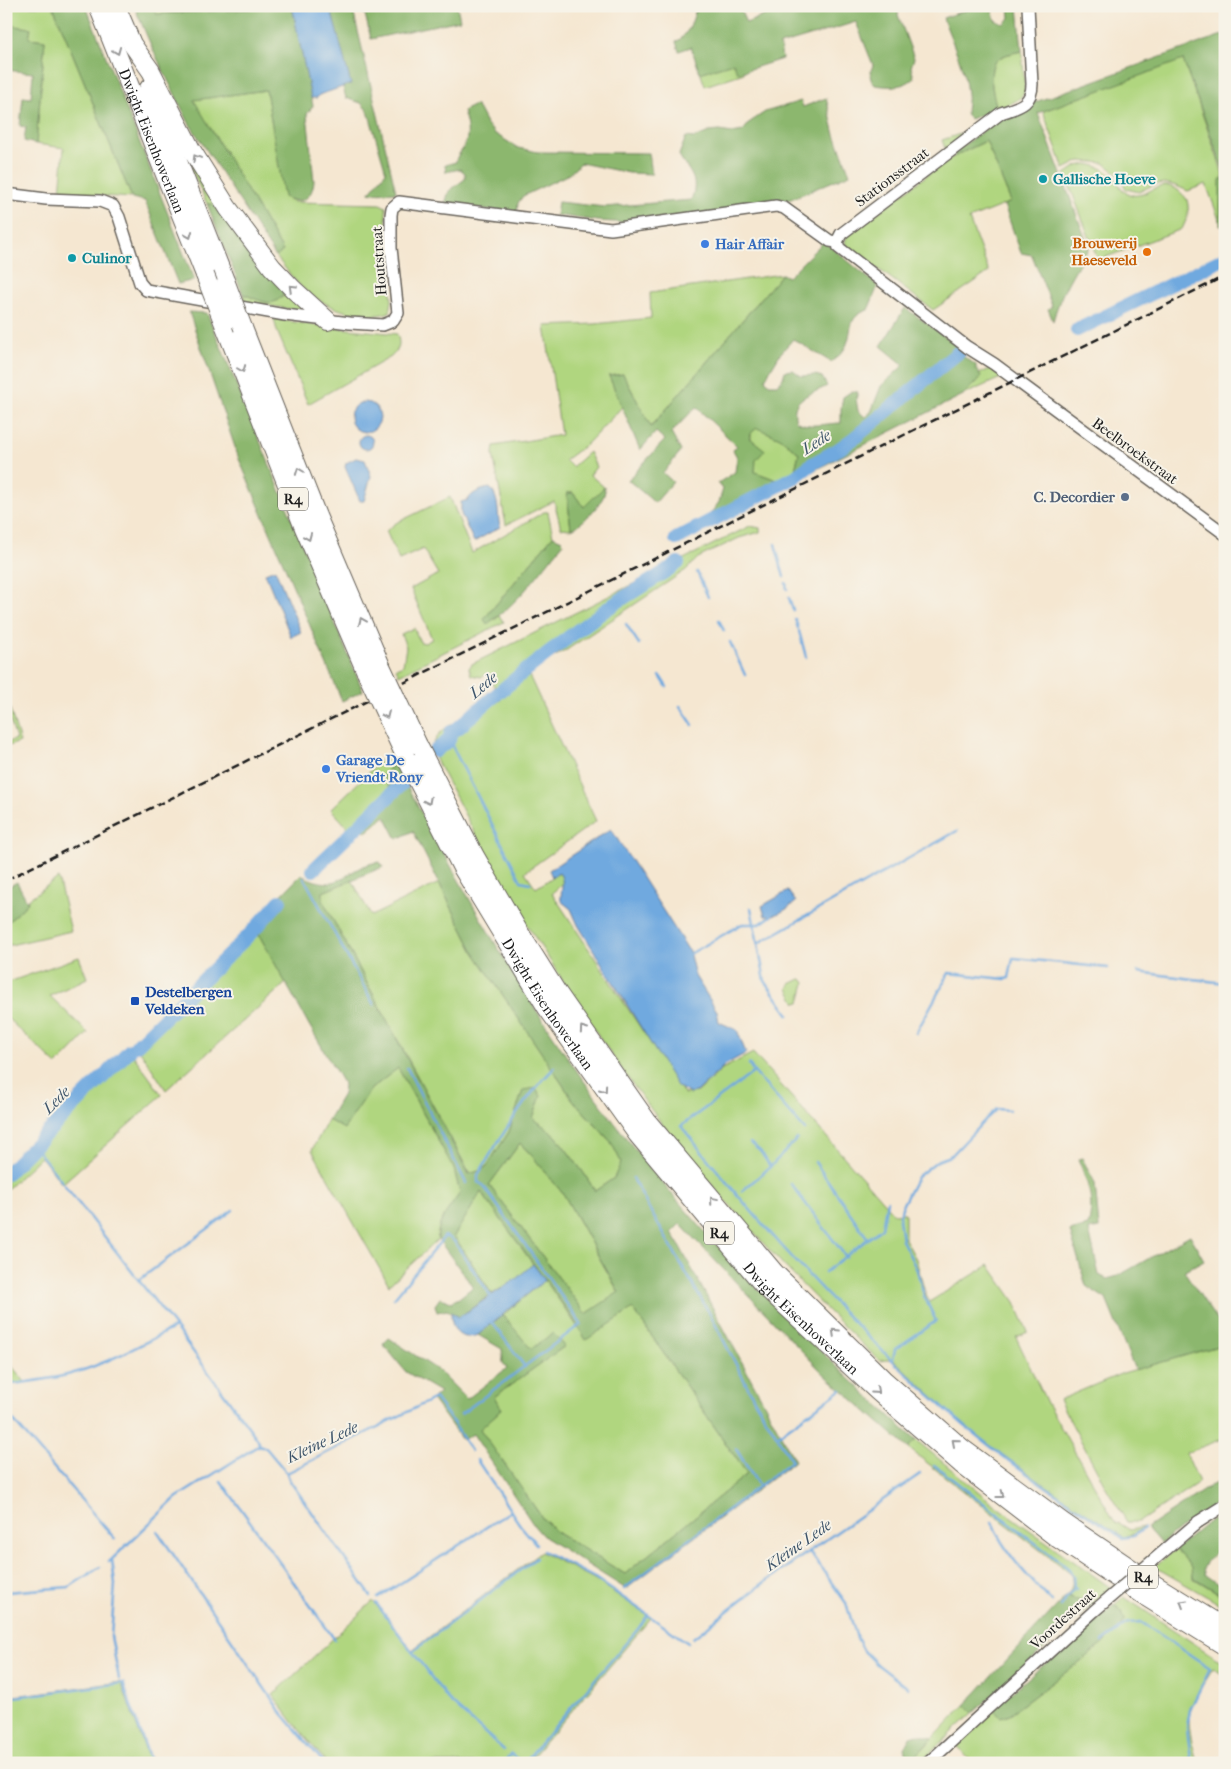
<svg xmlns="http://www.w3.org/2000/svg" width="1231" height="1769" viewBox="0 0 1231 1769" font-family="'IM FELL French Canon',serif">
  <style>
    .green { fill: #b0d67f; stroke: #66794e }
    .forest { fill: #8cb76e; stroke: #546a45; fill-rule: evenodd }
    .water { fill: #6fa9df; stroke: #46627e }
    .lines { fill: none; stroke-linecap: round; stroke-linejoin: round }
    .stream { stroke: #6fa9df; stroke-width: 2.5 }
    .river { stroke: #6fa9df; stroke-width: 14 }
    .minor-casing { stroke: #68635b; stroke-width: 14 }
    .highway-casing { stroke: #68635b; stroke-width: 20 }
    .minor { stroke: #fff; stroke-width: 11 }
    .highway { stroke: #fff; stroke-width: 18 }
    .rail { stroke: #1c1c1c; stroke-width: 2.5; stroke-dasharray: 8 4; stroke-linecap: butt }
    .minor-bridge-casing { stroke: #68635b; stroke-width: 14; stroke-linecap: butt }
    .highway-bridge-casing { stroke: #68635b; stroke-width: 20; stroke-linecap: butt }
    .minor-bridge { stroke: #fff; stroke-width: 11 }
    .highway-bridge { stroke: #fff; stroke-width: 18 }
    .oneway { stroke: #999 }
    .culture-dot { fill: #0f9aa8; stroke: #f7f3e8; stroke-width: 2 }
    .shop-dot { fill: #3f7fe0; stroke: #f7f3e8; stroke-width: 2 }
    .food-dot { fill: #e8710a; stroke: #f7f3e8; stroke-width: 2 }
    .service-dot { fill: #5c6f8a; stroke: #f7f3e8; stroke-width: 2 }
    .transit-dot { fill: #1a4fb4; stroke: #f7f3e8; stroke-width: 2 }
    .labels { text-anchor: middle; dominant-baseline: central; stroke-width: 4; stroke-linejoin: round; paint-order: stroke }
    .shield { fill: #f7f3e8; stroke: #5e5c59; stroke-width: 1 }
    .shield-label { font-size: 14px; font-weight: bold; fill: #1c1c1c }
    .street-label { font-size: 15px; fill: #1c1c1c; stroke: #f7f3e8 }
    .culture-label { font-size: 15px; font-weight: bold; fill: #0d838f; stroke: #f7f3e8; text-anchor: start }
    .food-label { font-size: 15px; font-weight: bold; fill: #c56008; stroke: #f7f3e8; text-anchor: end }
    .shop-label { font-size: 15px; font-weight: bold; fill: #366cbe; stroke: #f7f3e8; text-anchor: start }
    .service-label { font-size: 15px; font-weight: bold; fill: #4e5e75; stroke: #f7f3e8; text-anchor: end }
    .transit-label { font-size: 15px; font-weight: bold; fill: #164399; stroke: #f7f3e8; text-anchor: start }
    .water-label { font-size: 16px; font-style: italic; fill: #3d546a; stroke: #f7f3e8 }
  </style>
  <rect width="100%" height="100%" fill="#f7f3e8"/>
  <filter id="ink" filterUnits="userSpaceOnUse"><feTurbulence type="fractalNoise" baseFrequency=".02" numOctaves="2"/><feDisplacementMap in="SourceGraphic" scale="10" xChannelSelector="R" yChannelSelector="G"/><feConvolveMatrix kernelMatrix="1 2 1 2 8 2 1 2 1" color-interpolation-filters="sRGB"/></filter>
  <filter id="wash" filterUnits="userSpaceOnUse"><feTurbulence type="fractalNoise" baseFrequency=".0096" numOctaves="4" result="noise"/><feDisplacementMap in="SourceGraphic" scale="20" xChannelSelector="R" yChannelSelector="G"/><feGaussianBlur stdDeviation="1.12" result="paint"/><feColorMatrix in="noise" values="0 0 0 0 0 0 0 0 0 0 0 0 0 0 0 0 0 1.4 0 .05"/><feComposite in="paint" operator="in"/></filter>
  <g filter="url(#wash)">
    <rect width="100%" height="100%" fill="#f5e7d1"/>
    <path class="green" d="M6 6H53L132 198 60 193 64 148 36 144 45 40 29 38 30 28 6 25Z
      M153 6H250V9L156 14Z
      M1022 51 1025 91C1021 101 1007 105 997 109 994 99 987 71 995 62 1002 54 1013 53 1022 51Z
      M738 55 744 73 705 86 699 69Z
      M1183 59 1220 165 1223 176 1220 222 1206 184 1188 191C1165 181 1162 180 1139 192L1126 189 1119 175 1104 163 1080 161 1064 169 1043 111Z
      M266 90 285 197 294 202 380 204 386 207 387 254 392 301 390 312C363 322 328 308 307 292 295 283 286 268 276 257L283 251 193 100Z
      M972 130 946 151 942 140Z
      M986 141 1011 202 969 219 989 272 933 310 884 273 846 248 845 242 847 236 947 160Z
      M185 155 229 222C226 220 224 219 222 217 216 211 217 203 207 204Z
      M1087 164C1099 166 1108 170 1116 180 1120 185 1122 192 1129 194 1147 201 1159 175 1179 191 1182 194 1185 196 1187 200 1190 211 1187 219 1182 229L1098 260 1065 174 1077 166Z
      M782 274 651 427 623 374 609 376 622 407 588 443 565 460 572 467 589 452 596 467 590 475 604 487 584 507 573 493H567L571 529 561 528 554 501 506 525 493 454 494 446 561 435 545 326 595 324 651 318 650 293Z
      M285 289 309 312 245 302 243 294 267 303 283 297Z
      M274 319 329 327 397 334C401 345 399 349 391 357L308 404 277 331Z
      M992 368 1003 377 963 395 981 377 979 374Z
      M757 427 780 438 799 453 794 474 782 482 755 472C756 458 750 446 751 433Z
      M450 497 472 553 544 512H548L553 536 484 619H496L499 616 504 622 399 675 396 668 403 665 406 647 401 634 414 628 420 642 425 643 432 639 411 589 438 574 423 549 399 560 386 531 396 523Z
      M750 526 760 528V532L739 538 698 558 686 570 565 651 527 671 596 821 525 872 536 888 559 873 562 877 563 883 552 893 684 1094 698 1092 722 1069 753 1053 894 1214 905 1213V1239L916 1259 925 1293 929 1302 989 1265 1015 1302 1028 1332 1016 1337 1047 1403 1116 1524 1119 1523 1130 1530 1143 1527 1133 1534 1124 1537C1076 1506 1027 1474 982 1439 950 1414 922 1386 893 1359L880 1361C808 1294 741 1222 679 1145 631 1086 589 1023 549 959 518 912 490 863 464 813 453 791 440 770 431 748L439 734 447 727 501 700 488 674 481 677 471 675 469 668 472 664Z
      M6 696 20 742 6 747V743L16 739 6 708Z
      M390 752 395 764 383 775 393 792 350 830 331 809Z
      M58 878 71 931 6 946V924L28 903 27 900Z
      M352 880 371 916 439 883 474 952 573 1100 611 1142 622 1162 614 1178 595 1191 583 1172 556 1136 533 1118 536 1107 523 1091 509 1132 487 1166 482 1170 470 1174 323 901 322 892Z
      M253 924 286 983 166 1090 133 1040Z
      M79 957 87 978 50 996 88 1033 57 1065 6 1017V983Z
      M800 979H802L805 983 800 1002 796 1003 788 989 790 984Z
      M128 1048 162 1095 62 1184 41 1157 6 1190V1170Z
      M398 1068 454 1169 460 1193C451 1207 436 1222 438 1239L389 1285 312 1150 328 1120 344 1128 371 1089Z
      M520 1143 533 1157 564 1195 619 1293 586 1314 489 1185Z
      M481 1192 533 1264 516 1279 492 1294 454 1236Z
      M545 1280 586 1339 633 1309 747 1474 625 1574 559 1534 543 1519 479 1429 502 1409 494 1397 565 1346 531 1350 503 1315Z
      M1225 1344V1438L1186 1453 1199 1482 1139 1522H1127L1107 1489 1059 1400 1123 1373Z
      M6 1359 25 1382 6 1386Z
      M916 1440 996 1506 1111 1588 1093 1604 1089 1599 1074 1600 1067 1595C1073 1587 1073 1583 1071 1574L908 1448Z
      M1176 1549 1192 1567 1193 1578 1225 1597V1607L1155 1567Z
      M541 1552 594 1579 651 1618 527 1763H327L293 1722 273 1695 373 1601 412 1650Z
      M1124 1597 1225 1664V1676L1213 1668C1206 1679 1190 1705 1189 1718 1189 1732 1193 1745 1196 1758L1189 1763H972L955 1743 992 1709 1010 1714 1098 1648 1109 1638 1122 1611 1114 1605Z
      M121 1682 147 1755 152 1763H7L6 1697Z
      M965 1705 973 1713 923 1760 915 1761 913 1759Z"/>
    <path class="forest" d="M53 6H86L194 280 178 284 145 201 132 198Z
      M134 6H153L156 14 250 9V6H292L313 106 307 114 314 181C312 200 300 205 284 197L266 90 194 100 283 251 276 257 189 123 153 50Z
      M330 6H352L396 192 369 193 386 172 368 111 361 103 346 98 343 87 350 84Z
      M363 6H457L460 20 371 39Z
      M696 6H739L746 23 788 6H899L898 15 914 58 911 67 914 78C903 88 889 87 875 85 868 78 870 73 873 65L856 22 780 45 782 59 738 73 733 63 700 73 691 47 679 51 676 42C688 35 694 20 696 6Z
      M978 6H991L995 20 1003 24 1010 18 1009 6H1018L1022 51C1013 53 1002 54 995 62 987 71 994 99 997 109L970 119 966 114C966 107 968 100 967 94 965 68 952 42 943 18Z
      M6 25 31 28 29 38 45 40 36 144 24 141 26 127 20 126 23 97 31 98 33 73 6 70Z
      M1225 34V174L1183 60 1038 113 1089 248C1074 271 1060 294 1053 321L1048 309 1052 306 1032 255 1021 253 1004 205 1011 202 986 141 955 156 953 153 1003 116 1027 105Z
      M826 98 835 135 850 174 791 199 758 207 631 223 598 221 556 215 558 202 605 207 691 200C700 178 689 173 679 155L686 137 694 138 709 132 720 131 732 133 743 131 750 122 765 112 801 101 803 107Z
      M475 105 478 108 486 123 494 133 518 148 538 152 649 153 652 174 629 173 581 163 569 174 523 196 518 203 517 213 445 204 449 191 465 179V173L460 169 446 172 445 165 456 162C456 155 463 151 465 144 470 134 466 121 463 111Z
      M1225 178V226H1220V180Z
      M207 204H214C220 210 222 217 229 222L285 289C277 312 260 300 243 294Z
      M824 241 878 286 868 310C845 317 854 332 845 348 842 354 836 358 831 362L793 339 780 354 765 379 769 384H778L783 378 785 371 793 370 801 376 815 375 822 377 827 386C811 395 789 397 796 421 808 429 827 423 841 423V409L843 397 852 391 858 392 856 399 858 411 865 417 871 412 881 386 904 365 881 346 905 308 964 350 961 355 976 365V369L981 377 963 395 799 478 687 531 685 530 706 520 719 502 723 489 718 483 735 472 737 457 733 450 737 446 696 407 671 433 681 451 663 473 673 482 655 503 628 480 665 440 656 432 640 450 609 376 623 374 651 427 782 274 788 277ZM757 428 780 438 799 453 794 474 782 482 755 472 756 460 765 450 750 438 751 433Z
      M189 312 207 313 363 691 342 701 239 459Z
      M604 487C605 490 605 492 604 495 601 504 580 527 571 529L567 493H573L584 507Z
      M553 536 562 540 563 544C540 571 518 605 487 624L484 619Z
      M395 764C461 886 527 1007 611 1118 700 1237 806 1340 916 1440L908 1448 824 1374 680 1224 672 1232 795 1461 626 1589 544 1537 535 1527 473 1434 462 1440 432 1399 440 1392 406 1372 383 1344 389 1338 439 1371 467 1399 507 1368 503 1363 502 1349 478 1335 503 1315 531 1349 553 1333 565 1346 494 1397 502 1409 480 1429 543 1519 559 1534 625 1574 747 1474 633 1309 586 1340 572 1317 481 1192 454 1236 492 1294 459 1317 447 1310 437 1312 435 1305 440 1298 451 1302 459 1298 473 1287 438 1239C436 1222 451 1207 460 1193L454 1169 398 1068 371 1089 344 1129 328 1120 343 1094 344 1085 309 1025 253 924 301 875C344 897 344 865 380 862L383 867 323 892V901L469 1174 482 1170 487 1166 509 1132 523 1090 536 1088 541 1096 533 1118 556 1136 583 1172 595 1191 614 1178 621 1162 611 1142 573 1100 474 952 413 831 397 839 385 816 366 832 357 824 392 792 383 775ZM520 1143 533 1157 564 1195 619 1292 586 1314 489 1185Z
      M17 882 28 903 6 924V888Z
      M1082 1158 1095 1183 1099 1228 1089 1230 1099 1275 1107 1279 1118 1276 1190 1235 1204 1260 1184 1271 1216 1319 1225 1326V1344L1135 1370 1106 1299 1086 1286 1070 1231 1088 1226C1095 1201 1088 1183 1078 1159Z
      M1225 1479V1498L1188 1522 1161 1544 1147 1528 1210 1486Z
      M1225 1513V1544L1207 1561 1203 1569 1205 1575 1225 1589V1597L1193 1577 1192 1567 1176 1549 1208 1522Z
      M1067 1595 1075 1600 1089 1599 1093 1604 973 1713 965 1705Z
      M1114 1605 1122 1611 1125 1620 1121 1627 1098 1648 1010 1714 1001 1717 992 1709Z
      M918 1734 933 1738 913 1759 905 1752 904 1748 911 1736Z"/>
    <path class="water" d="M292 6H330L351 84 319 95 317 98H311Z
      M350 417a15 15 0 1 1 30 0a15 15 0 1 1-30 0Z
      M359 442a7 7 0 1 1 14 0a7 7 0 1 1-14 0Z
      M356 458 365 460 371 476 364 501H360L345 467 346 463Z
      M490 488C500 498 497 515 500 527L474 542 461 514V502L468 500C471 493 482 489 490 488Z
      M275 569 301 632 291 637 265 573Z
      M611 829 689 951 695 976 717 1011 719 1022 737 1030 746 1053 725 1065 698 1091 690 1094 677 1086 578 925 571 909 561 901C560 891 566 881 559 873L552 877 549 870Z
      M788 891 796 902C786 910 777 916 765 916L762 906Z
      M533 1264 545 1280 478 1335C459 1342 451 1330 451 1312L459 1317 516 1279Z"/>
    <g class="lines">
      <path class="stream" d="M775 544 784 577
        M697 572 708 597
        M786 583 787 589
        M789 598 793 610
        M795 619 798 628
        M719 620 724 631
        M626 624 639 644
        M799 631 806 657
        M730 642 745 675
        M660 676 667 687
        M680 706 693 725
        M449 740 521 881 530 883
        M304 878 374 1005
        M751 908 765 981 789 1015
        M757 944 957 831
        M688 955 742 924H760L771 916
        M1138 972 1224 983
        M916 1033 949 973 1005 979 1009 978 1013 958H1015L1108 968
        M749 1064 754 1072 805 1130
        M407 1068 466 1183
        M754 1072 681 1126C761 1227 847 1322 943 1407 998 1457 1062 1498 1123 1538L1134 1536 1144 1528
        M750 1143 760 1151 770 1166
        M34 1146 175 1327 258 1440 259 1445
        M815 1162 868 1239
        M633 1178 647 1205 711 1316 755 1401 777 1436
        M791 1184 846 1257
        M742 1191 770 1167 797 1139
        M825 1272 882 1228 887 1201
        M139 1280 233 1210
        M394 1298 445 1236 454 1241 492 1298
        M492 1322 525 1367
        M893 1359 895 1349 936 1321 924 1296 917 1270 902 1240 899 1219 903 1204 917 1177 937 1161 952 1155 987 1118 997 1109 1009 1110
        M6 1385C27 1382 46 1380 67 1375 102 1366 143 1344 175 1327
        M6 1412 115 1539
        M461 1414 581 1324 483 1185 478 1182V1175C501 1137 523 1099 555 1067
        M736 1449 759 1486
        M477 1460 520 1525 536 1544
        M934 1465 1069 1569 1073 1576 1074 1588 1076 1589
        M287 1473 290 1481 371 1596
        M221 1481 335 1640
        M992 1522C1003 1552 1030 1579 1052 1602
        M158 1532 280 1711 324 1763
        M543 1551 595 1578 688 1643
        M809 1551 846 1603 857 1638 864 1651 878 1665 908 1688
        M112 1560 115 1584 111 1636 119 1679
        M109 1562 176 1498 259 1445 266 1448 287 1473 435 1398 452 1421 471 1451
        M624 1589 792 1461 777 1436 841 1390
        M6 1592 69 1587 100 1567
        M378 1598 511 1511
        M376 1603 450 1702 504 1750
        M1060 1606 1074 1588
        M693 1638 761 1585 920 1474
        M1102 1642 1128 1623 1141 1622 1210 1668 1190 1710 1187 1727 1191 1759 1194 1763
        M412 1652 536 1558
        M6 1698 123 1683 151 1763
        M528 1758 638 1629 648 1615
        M503 1763 511 1754 522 1763"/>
      <path class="river" d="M1077 330 1225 258
        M676 539 795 477 812 464 839 449 853 439 960 351
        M457 729C503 687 553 648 604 611 628 594 654 580 678 563
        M435 751 449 740 451 732
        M313 870 405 781
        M137 1045 253 931 280 901
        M6 1174 130 1050"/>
    </g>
  </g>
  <g filter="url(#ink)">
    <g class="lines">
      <g class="minor-casing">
        <path id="minor" d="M1028 6 1032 84C1032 105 1018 107 1001 113L841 234 837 242 839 248 967 347 994 364 1225 534
          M6 194 46 199 100 201 113 206 119 217 140 283 146 290 285 315 350 323 383 325 393 321 398 313 391 248V215L392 208 399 202 611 229 776 206 784 208 830 241 837 242
          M1198 1522 1225 1505
          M928 1763 1094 1611"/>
      </g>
      <g class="highway-casing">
        <g id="highway">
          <path id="s1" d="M98 6 205 275"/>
          <path d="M116 6 132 44 151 71 191 149 228 208 272 267 293 289 328 321"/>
          <path d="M149 88 226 283"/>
          <path d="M224 324 304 528 366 672"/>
          <path d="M243 328 317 516 381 666"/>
          <path d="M418 745 475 856 518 930 557 992 647 1121 775 1273 883 1379 962 1448 1064 1523 1157 1586 1225 1628"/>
          <path id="s2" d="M406 758 461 866 547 1008 637 1134 765 1287 877 1391 961 1464 1057 1538 1138 1592 1225 1646"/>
        </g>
      </g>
      <use href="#minor" class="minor"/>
      <use href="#highway" class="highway"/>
      <path class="rail" d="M6 880 1225 276"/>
      <g class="minor-bridge-casing">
        <path id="minor-bridge" d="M1094 1611 1198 1522"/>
      </g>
      <g class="highway-bridge-casing">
        <path id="highway-bridge" d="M205 275 224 324
          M226 283 243 328
          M381 666 418 745
          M366 672 406 758"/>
      </g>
      <use href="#minor-bridge" class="minor-bridge"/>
      <use href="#highway-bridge" class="highway-bridge"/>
    </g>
    <defs><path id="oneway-chevron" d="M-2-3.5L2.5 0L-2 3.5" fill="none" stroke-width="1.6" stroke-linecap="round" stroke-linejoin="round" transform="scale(1.25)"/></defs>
    <g class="oneway">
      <use href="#oneway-chevron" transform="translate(117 51) rotate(68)"/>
      <use href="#oneway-chevron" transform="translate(196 158) rotate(-121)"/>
      <use href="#oneway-chevron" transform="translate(189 235) rotate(68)"/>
      <use href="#oneway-chevron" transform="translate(292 288) rotate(-136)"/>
      <use href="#oneway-chevron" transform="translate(242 369) rotate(69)"/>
      <use href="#oneway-chevron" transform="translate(299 471) rotate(-111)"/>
      <use href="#oneway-chevron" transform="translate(308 537) rotate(67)"/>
      <use href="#oneway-chevron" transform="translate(362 621) rotate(-113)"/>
      <use href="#oneway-chevron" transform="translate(386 715) rotate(66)"/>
      <use href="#oneway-chevron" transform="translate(428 801) rotate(63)"/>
      <use href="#oneway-chevron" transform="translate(583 1029) rotate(-125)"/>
      <use href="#oneway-chevron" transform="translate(604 1089) rotate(55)"/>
      <use href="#oneway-chevron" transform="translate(713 1200) rotate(-130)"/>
      <use href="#oneway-chevron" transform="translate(835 1332) rotate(-136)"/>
      <use href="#oneway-chevron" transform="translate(876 1391) rotate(42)"/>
      <use href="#oneway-chevron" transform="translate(955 1442) rotate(-139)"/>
      <use href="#oneway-chevron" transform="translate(1001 1495) rotate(37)"/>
      <use href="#oneway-chevron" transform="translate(1183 1603) rotate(-149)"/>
    </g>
  </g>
  <g class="culture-dot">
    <circle cx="1043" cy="179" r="5"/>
    <circle cx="72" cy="258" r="5"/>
  </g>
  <g class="shop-dot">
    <circle cx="705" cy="244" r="5"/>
    <circle cx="326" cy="769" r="5"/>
  </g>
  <circle class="food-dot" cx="1147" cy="252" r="5"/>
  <circle class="service-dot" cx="1125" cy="497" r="5"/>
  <rect class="transit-dot" x="130" y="996" width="10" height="10" rx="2.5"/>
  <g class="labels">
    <g class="shield">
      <rect x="278" y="487.5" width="30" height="23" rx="4"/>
      <rect x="704" y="1221.5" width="30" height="23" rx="4"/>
      <rect x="1128" y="1565.5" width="30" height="23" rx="4"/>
    </g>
    <g class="shield-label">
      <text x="293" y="499">R4</text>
      <text x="719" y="1233">R4</text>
      <text x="1143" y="1577">R4</text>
    </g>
    <g class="street-label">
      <text stroke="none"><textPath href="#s1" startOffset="145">Dwight Eisenhowerlaan</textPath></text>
      <text transform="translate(892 177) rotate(-37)">Stationsstraat</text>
      <text transform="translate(379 261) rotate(-94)">Houtstraat</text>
      <text transform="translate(1135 451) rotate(36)">Beelbroekstraat</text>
      <text stroke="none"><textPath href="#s2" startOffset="284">Dwight Eisenhowerlaan</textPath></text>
      <text stroke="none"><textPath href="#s2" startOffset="689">Dwight Eisenhowerlaan</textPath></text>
      <text transform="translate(1063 1619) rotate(-42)">Voordestraat</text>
    </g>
    <g class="culture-label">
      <text x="1053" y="179">Gallische Hoeve</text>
      <text x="82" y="258">Culinor</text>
    </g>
    <g class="food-label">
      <text x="1137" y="243">Brouwerij<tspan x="1137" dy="17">Haeseveld</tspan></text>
    </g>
    <g class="shop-label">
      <text x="715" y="244">Hair Affair</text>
      <text x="336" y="760">Garage De<tspan x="336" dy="17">Vriendt Rony</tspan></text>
    </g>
    <g class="service-label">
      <text x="1115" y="497">C. Decordier</text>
    </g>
    <g class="transit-label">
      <text x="145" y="992">Destelbergen<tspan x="145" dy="17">Veldeken</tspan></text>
    </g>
    <g class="water-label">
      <text transform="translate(816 442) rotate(-33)">Lede</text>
      <text transform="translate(483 685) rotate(-40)">Lede</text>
      <text transform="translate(56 1100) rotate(-45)">Lede</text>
      <text transform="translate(322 1442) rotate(-25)">Kleine Lede</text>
      <text transform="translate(798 1545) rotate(-35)">Kleine Lede</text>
    </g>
  </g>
  <rect width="1231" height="1769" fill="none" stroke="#f7f3e8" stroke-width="25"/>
</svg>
